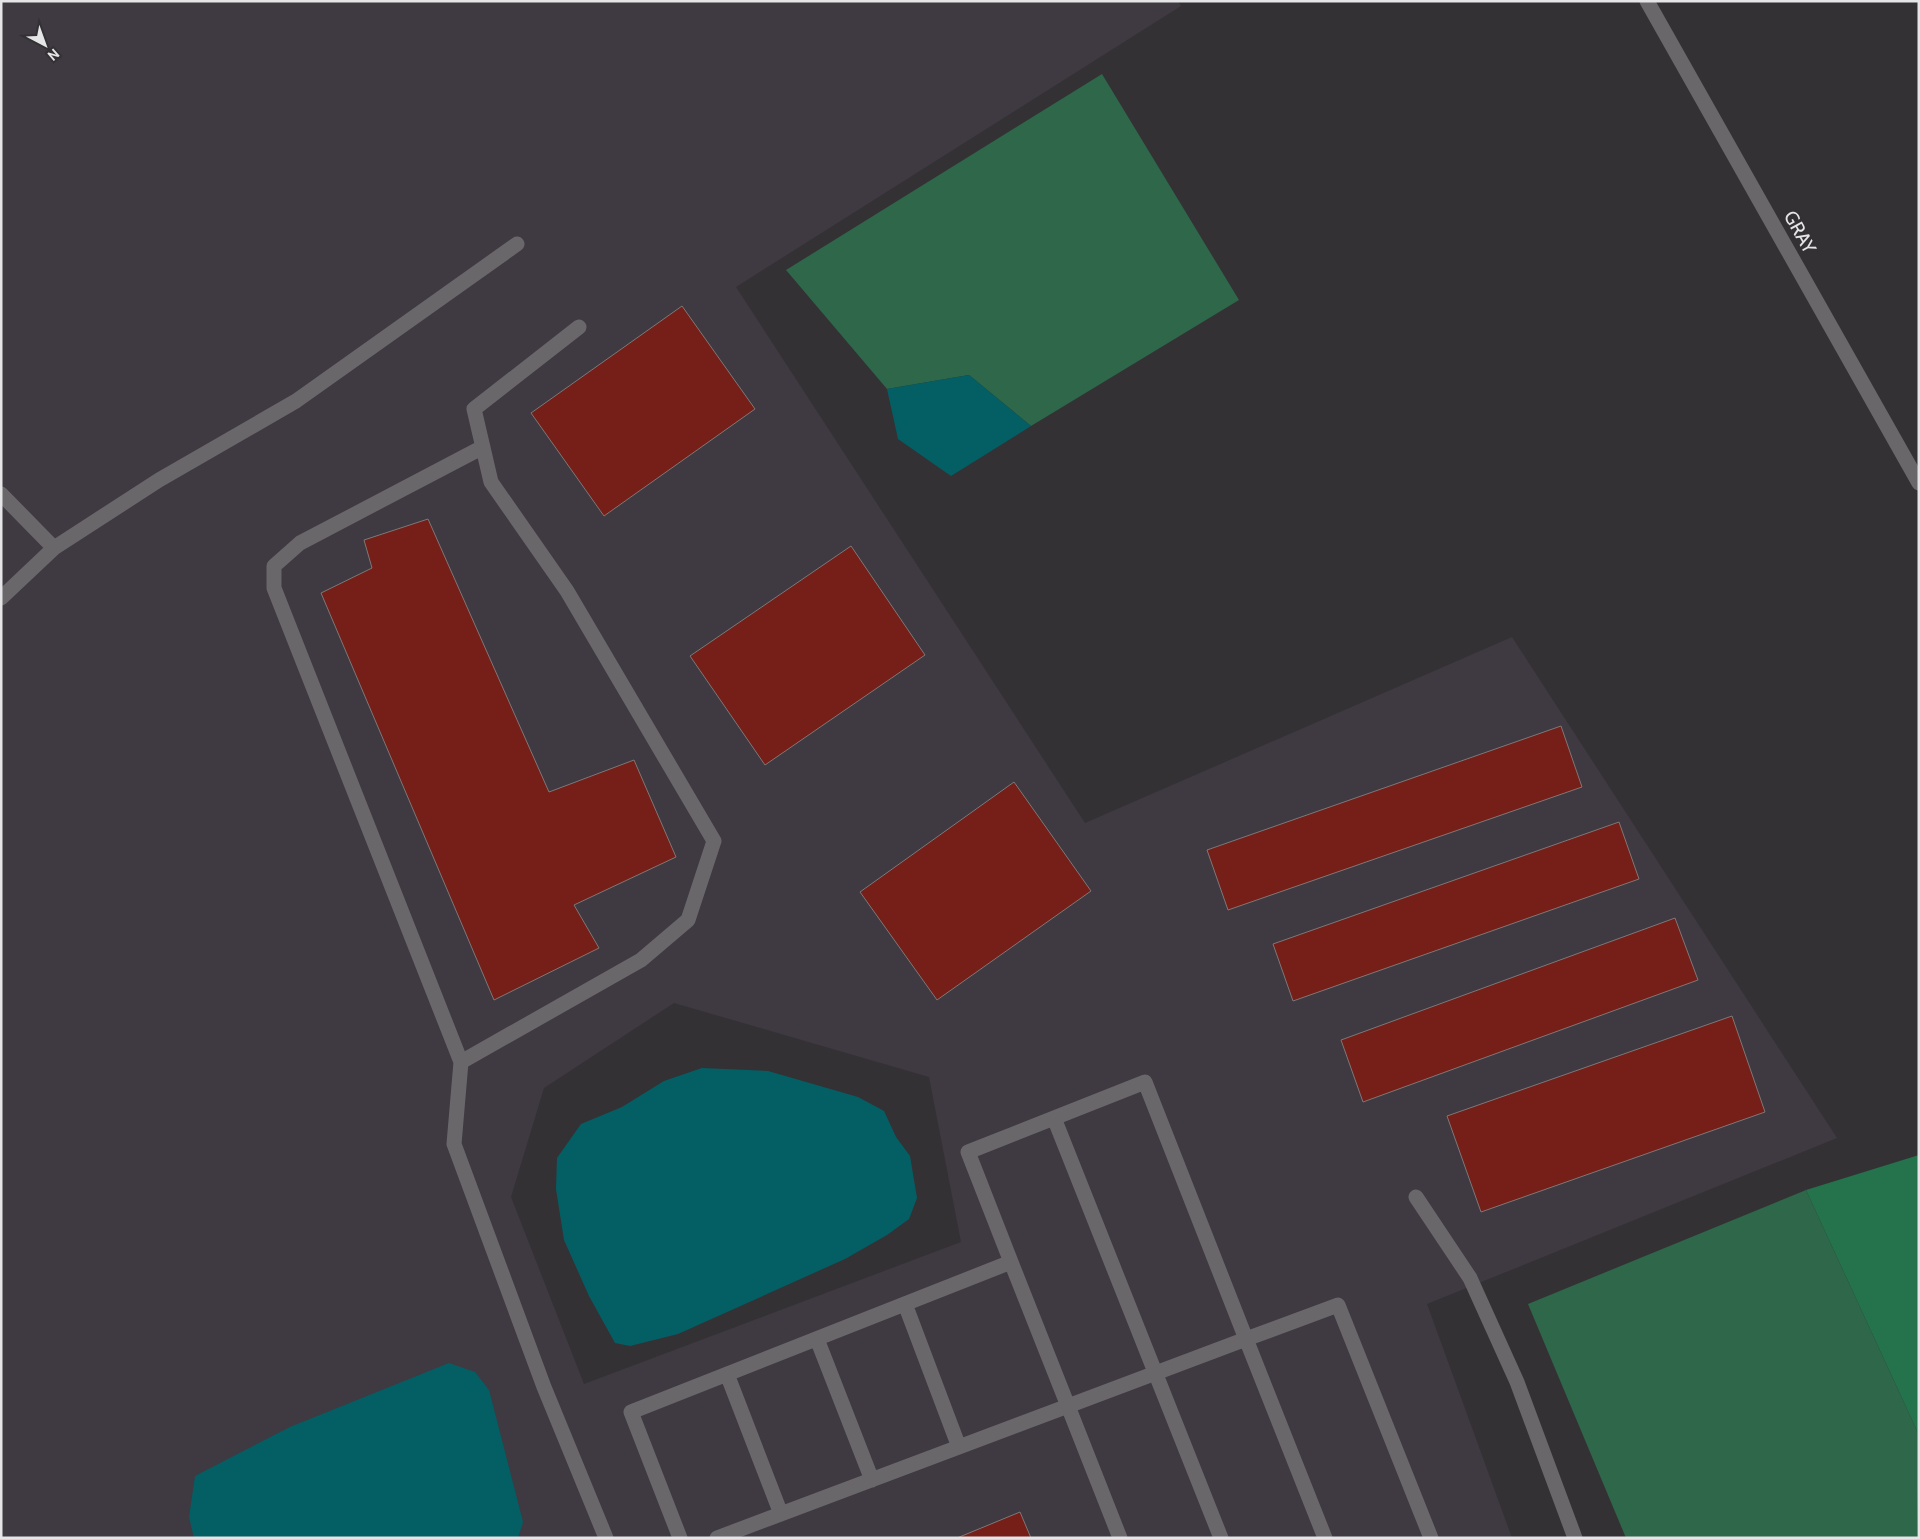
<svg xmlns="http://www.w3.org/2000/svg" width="1920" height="1539" viewBox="0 0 1920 1539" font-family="Cabin,sans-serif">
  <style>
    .built { fill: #3f3942; fill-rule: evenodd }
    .green { fill: #2e6749 }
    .forest { fill: #24734c }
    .water { fill: #045f65 }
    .building { fill: #761e18; stroke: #7e7877 }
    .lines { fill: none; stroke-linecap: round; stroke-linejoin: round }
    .minor { stroke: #6a676b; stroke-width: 15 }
    .labels { text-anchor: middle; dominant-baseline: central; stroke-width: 5; stroke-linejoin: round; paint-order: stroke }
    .street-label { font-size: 19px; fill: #e5e4e6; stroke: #343135 }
  </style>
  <rect width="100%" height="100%" fill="#343135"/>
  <path class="built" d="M1 1H1178L1181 6 736 287 1085 823 1512 637 1837 1138 1427 1304 1512 1538H1ZM674 1003 929 1077 961 1242 584 1384 511 1197 544 1088Z"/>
  <path class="green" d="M1102 74 1239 300 1031 426 969 375 887 389 786 270Z
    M1806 1190 1919 1435 1917 1538H1626L1528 1304Z"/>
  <path class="forest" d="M1919 1155V1435L1806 1190Z"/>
  <path class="water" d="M969 375 1031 426 951 476 898 439 887 389Z
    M702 1068 768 1071 858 1097 884 1111 896 1137 910 1156 917 1198 909 1219 887 1235 845 1259 678 1334 630 1346 615 1343 589 1296 564 1240 556 1189 557 1158 581 1124 622 1107 664 1081Z
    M449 1363 475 1372 489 1390 523 1522 518 1538H194L189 1517 195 1476 290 1427Z"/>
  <path class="building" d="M682 306 755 409 604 516 531 413Z
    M428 519 549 792 634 760 676 857 574 905 599 948 494 1000 321 593 372 568 364 540Z
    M851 546 925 655 765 765 690 656Z
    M1561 726 1582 787 1228 910 1207 850Z
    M1014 782 1091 891 937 1000 860 892Z
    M1619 822 1639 879 1293 1001 1273 944Z
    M1675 918 1698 980 1363 1102 1341 1040Z
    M1732 1016 1765 1112 1481 1212 1447 1116Z
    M1020 1512 1031 1538H957Z"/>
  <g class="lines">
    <path class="minor" d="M1647 1 1919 483
      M579 327 474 409 491 482 567 591 714 841 688 920 641 960 461 1062 454 1144 544 1387 606 1538
      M1 494 54 548 159 480 296 401 517 244
      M1 598 54 548
      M461 1062 274 588V566L300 543 483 447
      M1054 1118 1221 1538
      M1416 1197 1470 1278 1517 1382 1575 1538
      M1011 1262 1068 1406 1246 1339 1325 1538
      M905 1304 959 1447
      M817 1339 872 1480
      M727 1374 781 1514
      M680 1538 631 1412 1011 1262 968 1152 1145 1082 1246 1339 1338 1305 1431 1538
      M717 1538 1068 1406 1120 1538"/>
  </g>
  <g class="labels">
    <g class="street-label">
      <text transform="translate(1800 232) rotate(61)">GRAY</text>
    </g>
  </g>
  <rect width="1920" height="1539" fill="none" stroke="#e5e4e6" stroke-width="5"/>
  <g transform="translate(45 45) rotate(139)" stroke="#343135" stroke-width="4" paint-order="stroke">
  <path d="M0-4L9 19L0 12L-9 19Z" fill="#e5e4e6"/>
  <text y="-8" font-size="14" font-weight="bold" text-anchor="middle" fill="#e5e4e6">N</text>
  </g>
</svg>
